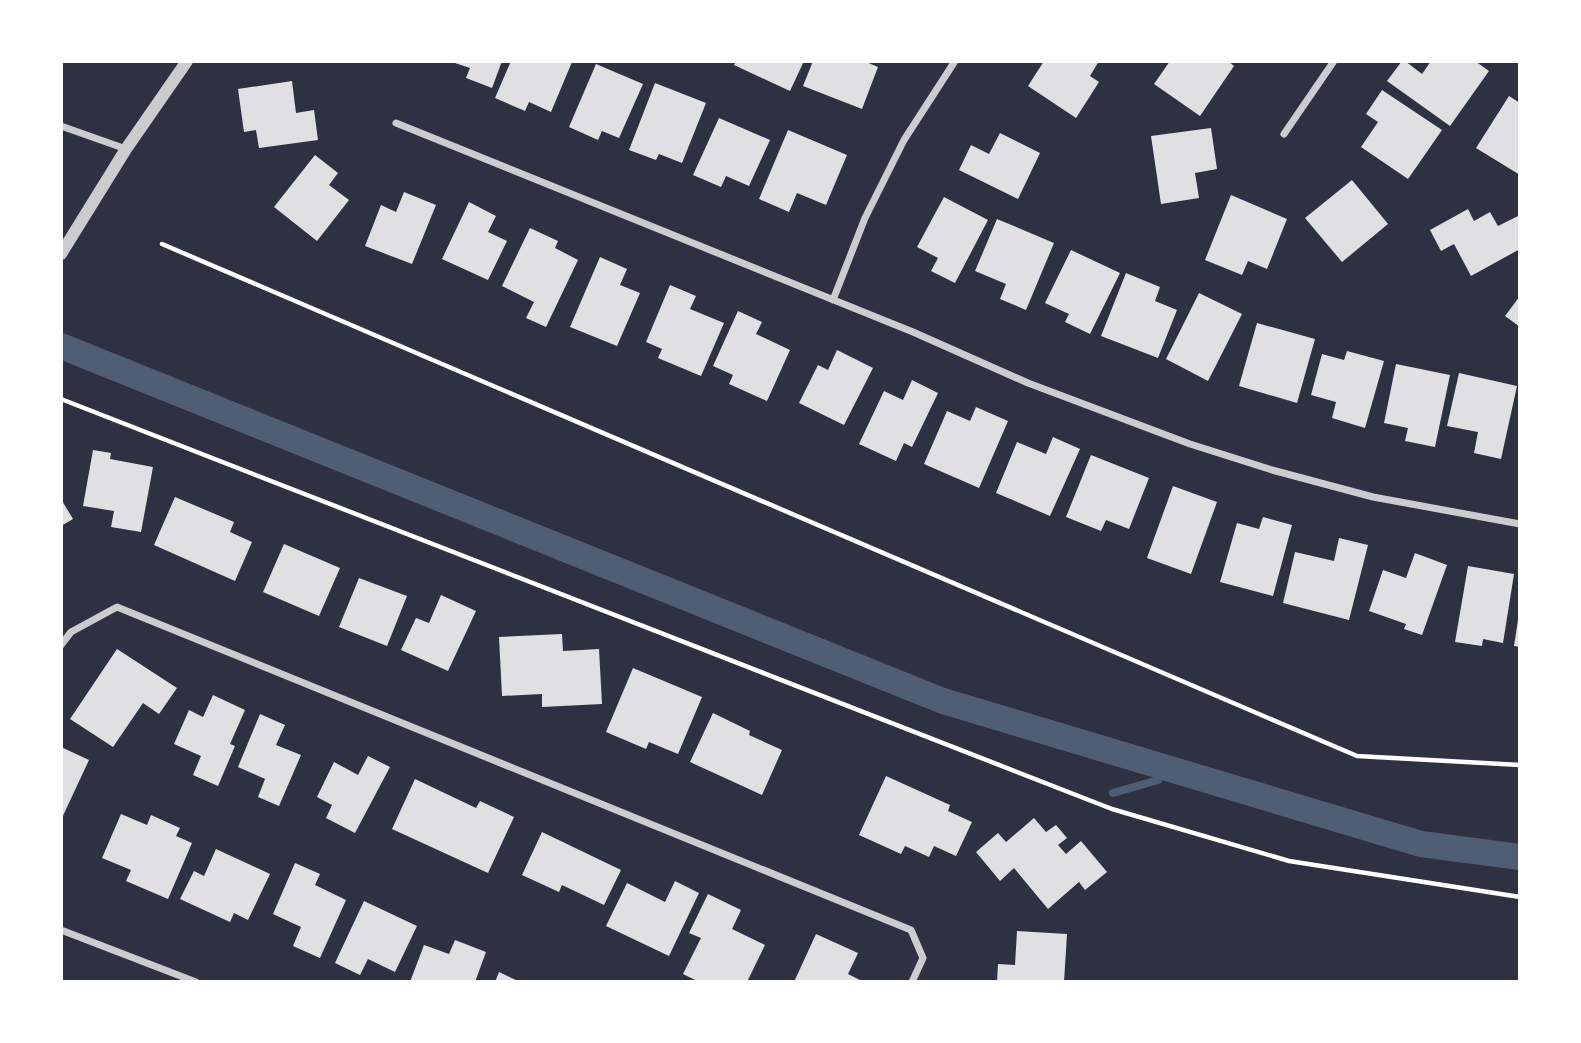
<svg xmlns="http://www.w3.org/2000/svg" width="1581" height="1043" viewBox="0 0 1581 1043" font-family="'Nunito Sans',sans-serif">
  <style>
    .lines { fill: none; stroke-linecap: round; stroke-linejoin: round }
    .stream { stroke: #4f5d75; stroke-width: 8 }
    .canal { stroke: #4f5d75; stroke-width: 26 }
    .building { fill: #e0e0e3 }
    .path { stroke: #fff; stroke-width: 4.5 }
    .minor { stroke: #caccd0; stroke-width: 7 }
    .tertiary { stroke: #caccd0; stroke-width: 12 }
  </style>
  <rect width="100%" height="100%" fill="#2d3142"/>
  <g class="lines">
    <path class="stream" d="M1113 793 1158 780"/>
    <path class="canal" d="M61 346 943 701 1421 844 1520 857"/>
  </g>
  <path class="building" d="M502 61 492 88 466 78 470 68 452 62Z
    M511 61 572 62 551 112 529 102 525 111 495 98Z
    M736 61H804L790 91 734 65Z
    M813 61H864L878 67 862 109 803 86Z
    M1044 61H1099L1090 76 1099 82 1076 118 1028 86Z
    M1170 61H1228L1234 66 1200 116 1154 84Z
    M1402 61H1405L1422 74 1431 61H1475L1489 71 1450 126 1387 81Z
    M596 64 643 84 619 138 602 131 598 140 569 127Z
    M292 81 296 113 314 110 318 140 259 148 256 130 244 132 238 89Z
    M655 83 706 103 682 163 659 154 656 160 629 150Z
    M1382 90 1442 130 1408 179 1361 147 1378 122 1366 114Z
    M1509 96 1520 103V175L1476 148Z
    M719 118 770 140 749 186 726 176 721 187 693 175Z
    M1211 128 1217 169 1195 173 1199 198 1161 204 1151 136Z
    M788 130 847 155 826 205 797 193 789 212 759 199Z
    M1000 133 1040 153 1018 199 959 170 971 145 989 154Z
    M315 155 338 173 329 185 349 200 317 241 274 207Z
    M1352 180 1388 224 1342 262 1305 218Z
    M404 192 436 205 412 264 365 246 381 205 396 212Z
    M1231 195 1287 219 1267 269 1248 261 1242 275 1205 260Z
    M944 197 988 220 955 283 931 271 938 258 917 247Z
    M469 202 496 216 488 232 507 241 488 280 442 259Z
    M1468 209 1474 221 1490 212 1498 226 1518 216 1520 219V249L1471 276 1454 244 1441 251 1430 230Z
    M997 219 1054 243 1026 310 1000 299 1006 284 975 271Z
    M530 228 558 241 555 248 578 260 546 327 526 318 534 302 502 286Z
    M1071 250 1120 273 1090 334 1065 322 1069 314 1045 303Z
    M600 257 627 269 620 285 640 293 617 346 570 327Z
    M1126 273 1160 287 1155 301 1177 310 1158 358 1101 336Z
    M670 285 696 296 690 309 724 323 701 376 658 358 662 349 646 342Z
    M1199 293 1242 314 1208 381 1166 359Z
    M1520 296V327L1505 316Z
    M738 311 762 322 756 334 790 350 767 401 729 384 733 375 713 366Z
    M1257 323 1315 339 1297 403 1239 386Z
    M837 350 873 368 844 425 799 403 818 365 828 370Z
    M1347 351 1384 361 1365 428 1332 418 1336 402 1311 395 1322 354 1344 360Z
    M1396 364 1450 375 1435 447 1405 441 1408 428 1384 423Z
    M1459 373 1517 386 1501 459 1474 453 1478 432 1447 426Z
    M912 380 938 393 912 447 904 443 896 461 859 444 884 391 903 400Z
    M976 407 1008 421 979 488 924 464 947 411 970 421Z
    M1053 437 1080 449 1050 516 996 493 1017 442 1046 454Z
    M93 450 111 453 110 459 153 467 141 532 111 527 114 511 83 506Z
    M1091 455 1149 478 1129 529 1106 520 1101 531 1066 517Z
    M1173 486 1217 502 1191 574 1147 558Z
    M175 497 234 522 230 532 252 542 235 581 154 545Z
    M61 499 73 519 61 526Z
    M1263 517 1292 525 1273 596 1220 582 1237 523 1259 529Z
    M1339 538 1368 545 1349 620 1283 603 1295 552 1334 561Z
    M284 544 340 568 319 616 263 592Z
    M1415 553 1447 565 1422 635 1404 629 1406 624 1369 611 1383 570 1406 578Z
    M1468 566 1514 574 1503 643 1483 639 1482 646 1455 642Z
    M359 578 407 596 387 646 339 627Z
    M441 595 476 611 448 671 401 650 416 618 429 623Z
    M1518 620H1520V647L1514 646Z
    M562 634 563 651 599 649 602 704 542 707V694L502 696 499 637Z
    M117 649 177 688 159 714 143 703 113 747 70 719Z
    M633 668 702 697 678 754 649 742 646 749 606 732Z
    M213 695 245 710 230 744 235 746 218 786 193 775 201 756 174 744 189 710 203 717Z
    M713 713 750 731 749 735 782 750 762 795 690 762Z
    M260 714 285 725 276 745 301 755 279 806 258 797 265 779 238 767Z
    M61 747 89 760 61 820Z
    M368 756 390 767 355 833 326 818 332 805 317 797 334 762 358 775Z
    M886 776 950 805 948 811 972 822 956 856 934 846 929 857 905 846 901 854 859 835Z
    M415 779 476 808 480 801 514 817 488 873 392 829Z
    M121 814 147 825 151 815 180 828 176 836 192 843 168 899 126 881 131 870 102 858Z
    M1034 818 1046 832 1056 825 1067 838 1058 845 1066 854 1081 841 1107 872 1085 890 1079 882 1048 909 1014 868 1000 881 976 852 998 833 1006 842Z
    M542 832 621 870 604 905 562 885 559 892 522 875Z
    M216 849 270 874 248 920 234 913 230 922 180 899 194 871 204 876Z
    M295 863 320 874 315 885 346 900 320 958 293 946 301 927 273 914Z
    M675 881 699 893 669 956 606 926 627 883 665 902Z
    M708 894 741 910 732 929 765 945 747 982H699L683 974 701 938 689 933Z
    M364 901 417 926 395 972 368 959 360 975 335 963Z
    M1017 931 1067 934 1064 982H997L998 964 1015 965Z
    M816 934 858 953 848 974 860 980 859 982H794Z
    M455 940 486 952 475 982H410L424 945 449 954Z
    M499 972 520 982H495Z"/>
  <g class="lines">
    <path class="path" d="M162 244 1357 756 1520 765
      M61 399 1112 809 1289 861 1520 897"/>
    <path class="minor" d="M396 123 913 332 1028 383 1190 444 1272 470 1373 497 1520 524
      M61 126 126 149
      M1284 134 1334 61
      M833 300 865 218 904 140 955 61
      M61 645 71 632 117 607 911 930 923 958 912 982
      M61 930 196 982"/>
    <path class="tertiary" d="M61 254 126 149 187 61"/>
  </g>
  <rect width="1581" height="1043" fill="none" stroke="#ffffff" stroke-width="126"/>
</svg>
